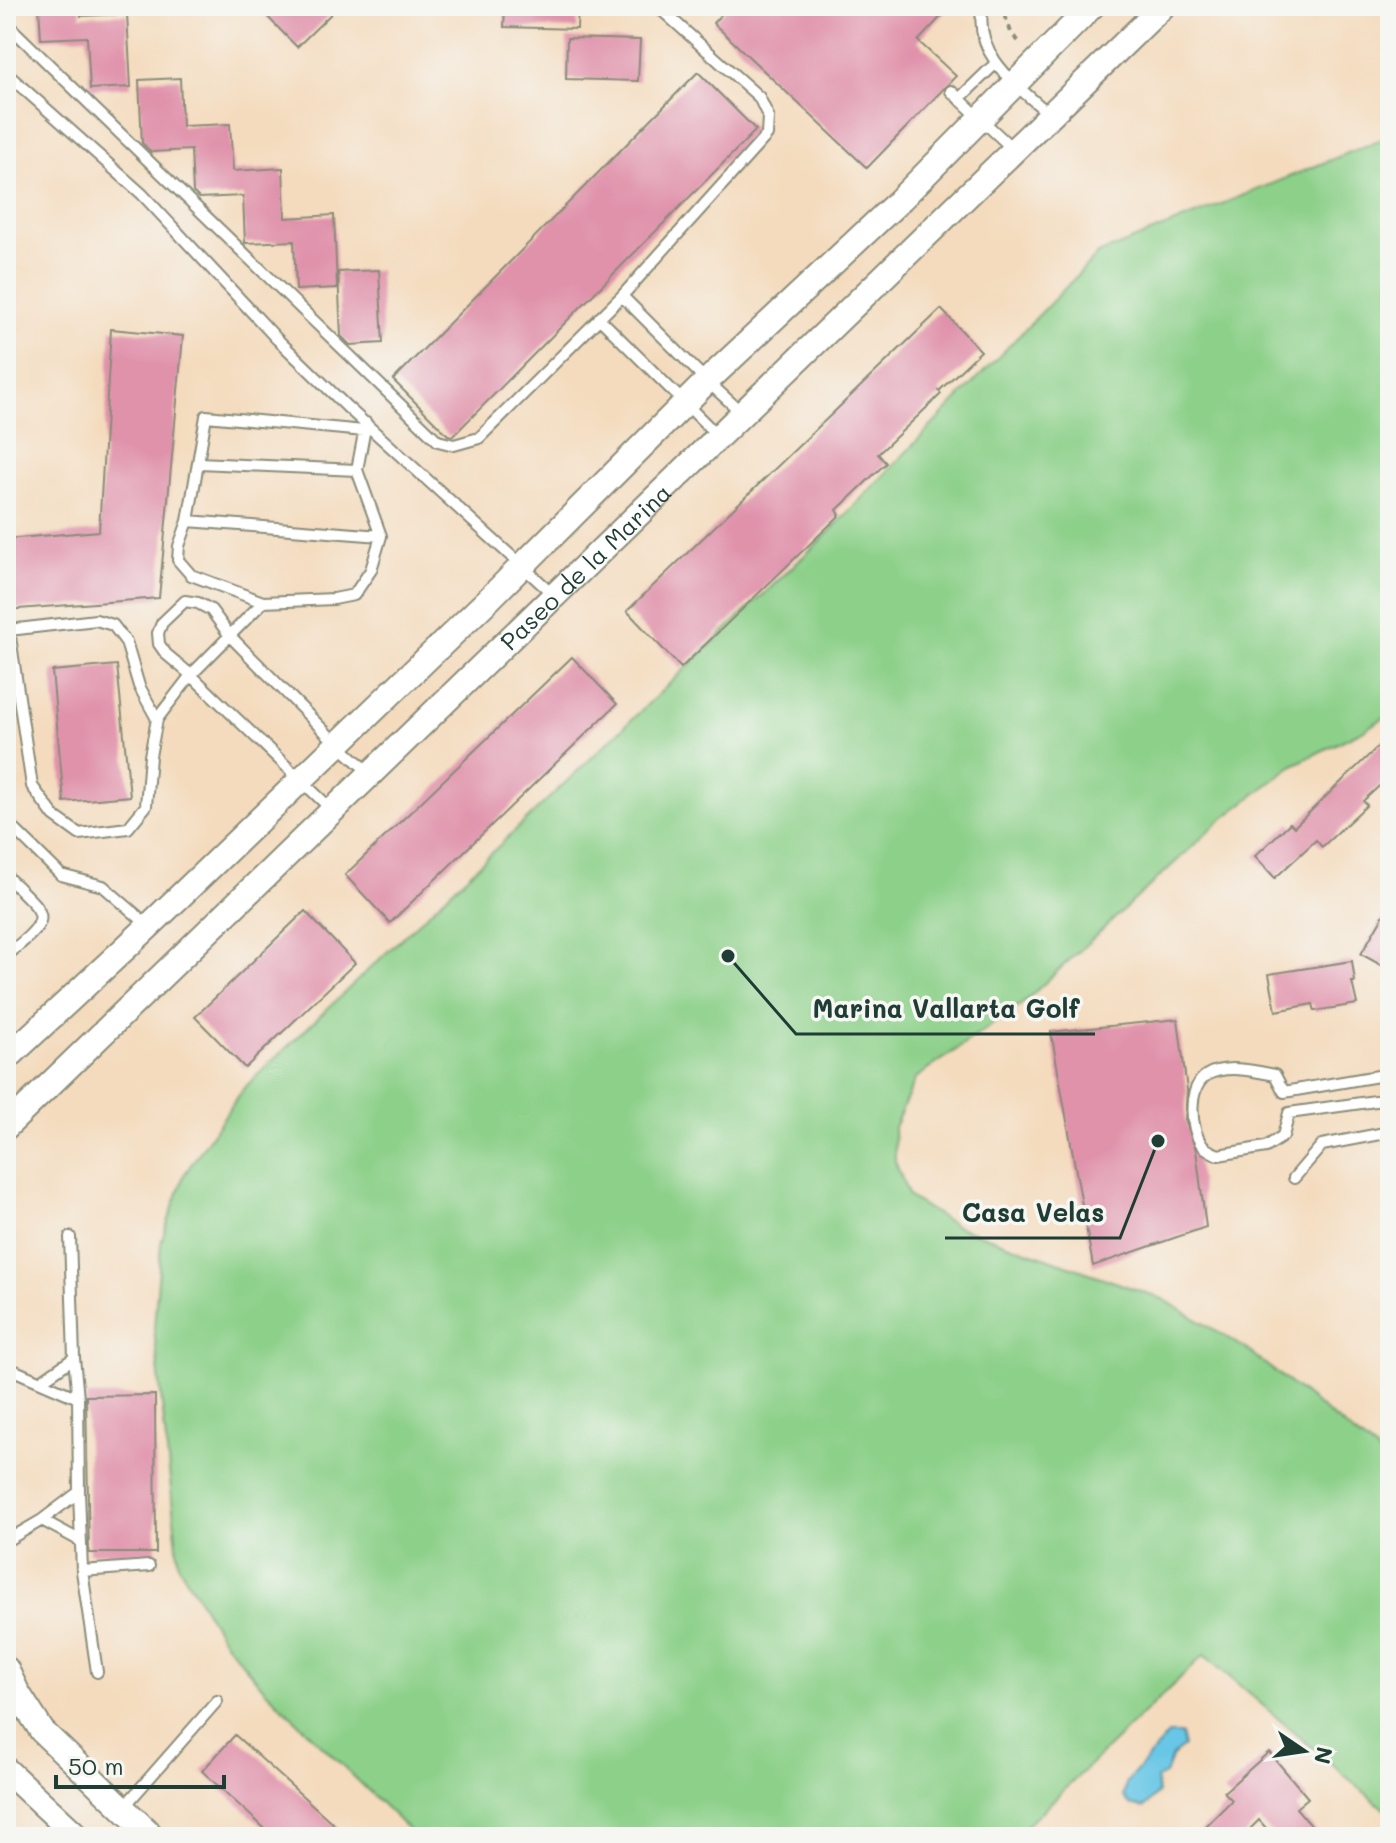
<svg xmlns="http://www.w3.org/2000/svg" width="1396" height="1843" viewBox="0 0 1396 1843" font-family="Mali,sans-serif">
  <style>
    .green { fill: #8cd089; stroke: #56865e; stroke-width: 2 }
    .water { fill: #68c6e6; stroke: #44828d; stroke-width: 2 }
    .building { fill: #e092ab }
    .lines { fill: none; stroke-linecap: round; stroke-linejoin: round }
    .service-casing { stroke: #8a8c79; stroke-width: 14 }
    .tertiary-casing { stroke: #8a8c79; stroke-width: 28 }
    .path { stroke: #8a8c79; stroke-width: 4; stroke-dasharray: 6 6; stroke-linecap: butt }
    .service { stroke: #fff; stroke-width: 10 }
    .tertiary { stroke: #fff; stroke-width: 24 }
    .labels { text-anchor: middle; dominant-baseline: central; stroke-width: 7; stroke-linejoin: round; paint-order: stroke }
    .street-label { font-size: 24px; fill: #1f3d34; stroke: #f6f6f2 }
    .leader { fill: none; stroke: #1f3d34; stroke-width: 3 }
    .callout-dot { fill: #1f3d34; stroke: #f6f6f2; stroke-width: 3 }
    .callout-label { font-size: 26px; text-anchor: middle; font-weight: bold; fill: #1f3d34; stroke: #f6f6f2; stroke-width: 7; stroke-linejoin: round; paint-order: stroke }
  </style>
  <rect width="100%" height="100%" fill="#f6f6f2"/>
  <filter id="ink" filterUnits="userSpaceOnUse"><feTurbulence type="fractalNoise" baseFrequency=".0125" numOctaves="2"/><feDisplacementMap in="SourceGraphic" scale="16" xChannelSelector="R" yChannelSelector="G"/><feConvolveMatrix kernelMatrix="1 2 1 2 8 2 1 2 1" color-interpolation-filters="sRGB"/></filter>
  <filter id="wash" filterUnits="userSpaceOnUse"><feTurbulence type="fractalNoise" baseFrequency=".006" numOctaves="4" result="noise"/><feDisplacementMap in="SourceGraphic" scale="32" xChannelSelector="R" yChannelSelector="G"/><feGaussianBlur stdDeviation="1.8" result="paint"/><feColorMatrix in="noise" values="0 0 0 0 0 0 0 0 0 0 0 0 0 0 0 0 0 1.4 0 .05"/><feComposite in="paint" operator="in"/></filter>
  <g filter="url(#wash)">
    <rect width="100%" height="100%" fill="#f4dbbe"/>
    <path class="green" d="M1390 136V714L1362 731 1293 765 1220 821 1023 1003 916 1078 894 1127 895 1161 909 1197 956 1226 1163 1299 1246 1349 1390 1462V1814L1204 1655 1015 1837H416L265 1690 223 1640 179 1566 154 1328 161 1243 184 1175 243 1089 827 534 1098 254Z"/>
    <path class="water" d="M1169 1734H1181L1184 1747 1172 1756 1165 1774 1156 1779 1158 1793 1144 1808 1130 1805 1123 1796 1126 1783Z"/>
    <g id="blocks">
      <path class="building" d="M39 6H80L81 16 127 14 131 87 90 89 87 37 41 39Z
        M257 6H339L297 47Z
        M505 6H578L577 29 504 27Z
        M729 6H951L918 41 956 76 867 168 713 23Z
        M567 38 640 40 638 81 566 79Z
        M698 72 756 130 453 436 448 435 393 380Z
        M180 78 182 126 230 124 233 171 283 168 285 218 334 215 337 288 296 290 294 241 245 243 243 196 199 198 193 192 191 150 151 152 142 143 139 80Z
        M379 270 383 343 350 345 341 336 338 272Z
        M941 309 981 351 939 391 941 394 878 454 886 463 837 510 840 515 681 668 627 611Z
        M111 329 183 336 159 598 6 610V539L99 531Z
        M572 657 617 704 390 923 345 875Z
        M117 665 130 796 64 802 52 671Z
        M1390 735V776L1363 801 1367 805 1322 847 1316 840 1275 878 1255 856 1290 823 1294 827Z
        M1390 904V970L1361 954Z
        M305 911 355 963 245 1068 195 1017Z
        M1352 961 1355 982H1352L1357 1004 1315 1011 1313 1004 1276 1011 1269 974Z
        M1178 1019 1187 1090 1185 1120 1196 1150 1206 1227 1093 1266 1051 1032Z
        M155 1395 156 1553H89L86 1396Z
        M235 1735 348 1837H274L202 1771Z
        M1269 1752 1308 1798 1296 1808 1321 1837H1274L1259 1820 1242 1837H1195L1232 1800 1224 1792Z"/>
    </g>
  </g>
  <g filter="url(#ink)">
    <use href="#blocks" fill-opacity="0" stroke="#8a8c79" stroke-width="2"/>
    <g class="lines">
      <g class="service-casing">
        <path id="service" d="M983 6C972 55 1018 86 1050 115
          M6 11 8 6
          M6 23 438 441 454 445 479 438 622 296 767 135 768 116 759 97 657 6
          M6 73 142 194 277 339 347 407 554 595
          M951 91 1014 150
          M959 99 996 63
          M622 296 707 381 741 412
          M599 318 718 436
          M199 463 357 470
          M188 521 381 536
          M263 602 191 575 178 560 179 546 188 521 206 416 364 431
          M157 719 139 686 126 642 113 625 96 620 9 630 32 786 54 816 79 834 128 828 146 806 150 756 157 719 191 675 263 602 334 599 354 595 371 570 381 536 357 470 366 423
          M332 810 191 675 166 654 159 644 158 633 162 623 185 601 198 603 211 610 230 636 337 744 370 773
          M6 821 61 875 103 886 149 926
          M6 876C49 918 55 915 6 956
          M1390 1074 1284 1092 1275 1075C1255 1071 1226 1064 1207 1075 1187 1088 1190 1128 1202 1145 1206 1150 1213 1152 1218 1155L1266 1147 1283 1136 1289 1113 1390 1099
          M1294 1178 1322 1145 1390 1132
          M70 1237 74 1358
          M6 1367 78 1398 79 1492 42 1520 6 1541
          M41 1381 74 1358 78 1398
          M79 1492 82 1571 97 1672
          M42 1520 79 1540
          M82 1571 149 1566
          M123 1808 217 1701"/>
      </g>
      <g class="tertiary-casing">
        <g id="tertiary">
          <path d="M6 1059 149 926 490 598 707 381 897 203 1092 6"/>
          <path id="s1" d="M6 1127 1163 6"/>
          <path d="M6 1669 17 1692 42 1731 153 1837"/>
          <path d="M6 1770 78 1837"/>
        </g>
      </g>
      <path class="path" d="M1011 6 1004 13 1012 35 1022 44
        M1043 6 1052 15"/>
      <use href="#service" class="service"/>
      <use href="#tertiary" class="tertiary"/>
    </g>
  </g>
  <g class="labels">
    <g class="street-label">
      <text stroke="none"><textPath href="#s1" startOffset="806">Paseo de la Marina</textPath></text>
    </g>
  </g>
  <path class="leader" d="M728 956L796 1034H1095M1158 1141L1120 1238H945"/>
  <g class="callout-dot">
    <circle cx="728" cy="956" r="8"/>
    <circle cx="1158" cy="1141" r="8"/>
  </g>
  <g class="callout-label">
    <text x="946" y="1018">Marina Vallarta Golf</text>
    <text x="1033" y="1222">Casa Velas</text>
  </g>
  <rect width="1396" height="1843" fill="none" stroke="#f6f6f2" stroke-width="32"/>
  <g transform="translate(1304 1751) rotate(103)" stroke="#f6f6f2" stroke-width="6" paint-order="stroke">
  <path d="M0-6L14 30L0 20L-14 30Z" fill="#1f3d34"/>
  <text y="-12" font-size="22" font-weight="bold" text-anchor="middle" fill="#1f3d34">N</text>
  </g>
  <path d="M56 1775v12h168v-12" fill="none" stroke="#1f3d34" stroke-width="4"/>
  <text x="68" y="1775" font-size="24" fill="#1f3d34" stroke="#f6f6f2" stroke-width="6" paint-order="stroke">50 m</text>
</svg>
